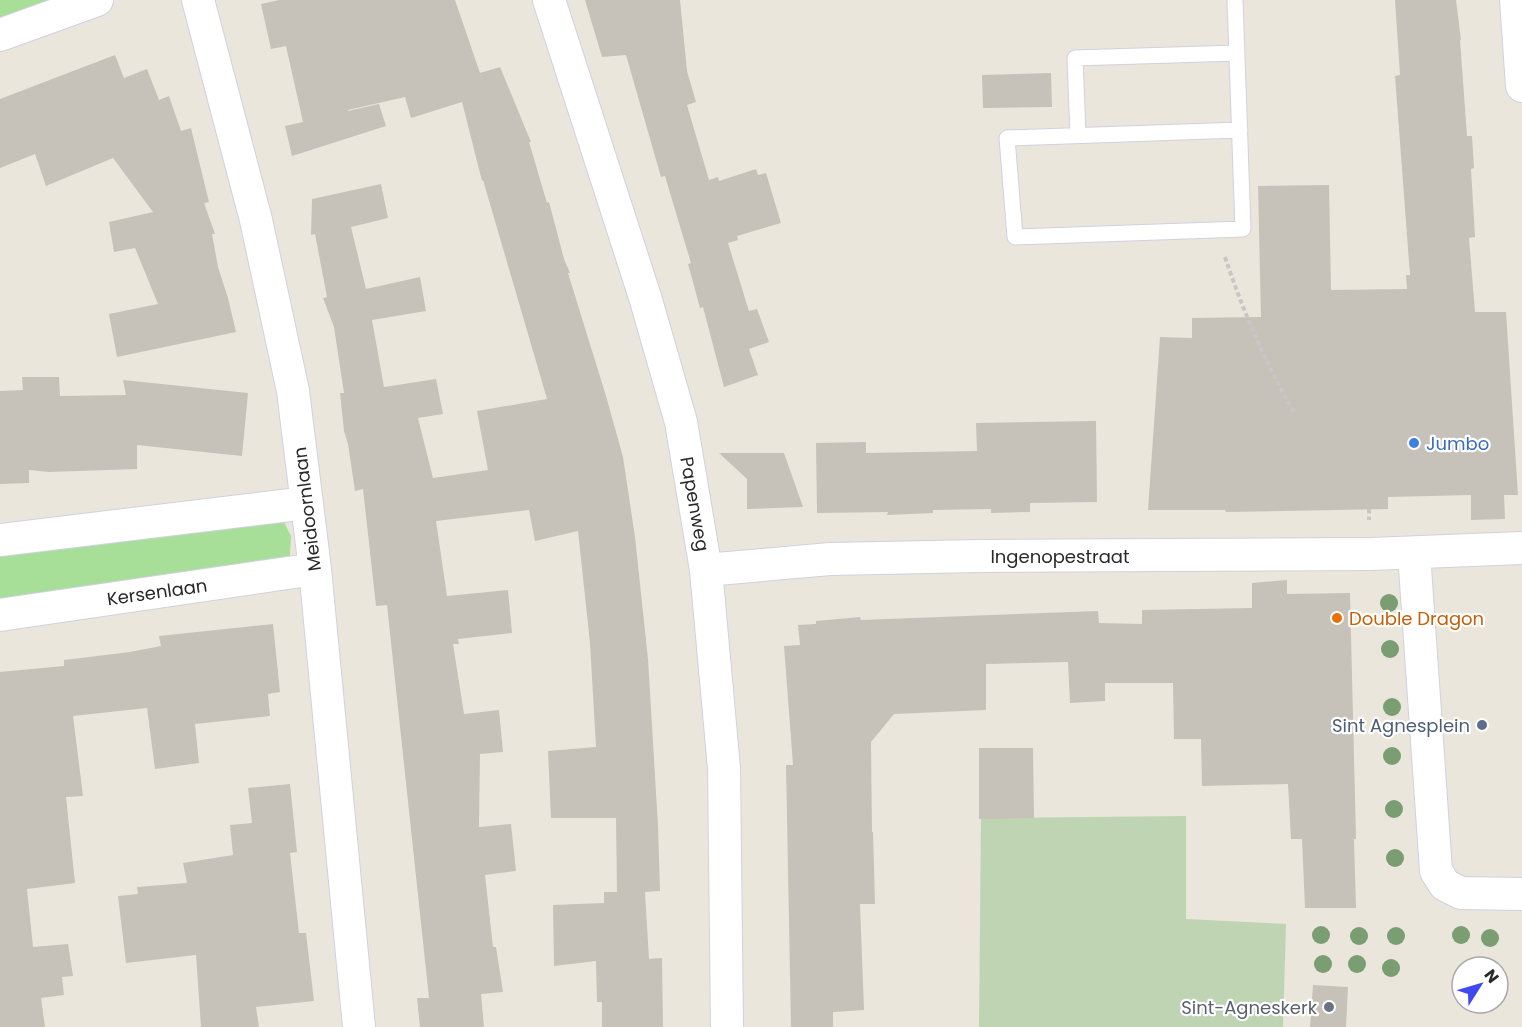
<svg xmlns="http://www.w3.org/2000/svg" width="1522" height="1027" viewBox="0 0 1522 1027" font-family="Poppins,sans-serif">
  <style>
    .green { fill: #a7df99 }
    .cemetery { fill: #bed4b3 }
    .building { fill: #c6c2ba }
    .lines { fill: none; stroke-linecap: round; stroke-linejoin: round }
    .lane-casing { stroke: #d0d1e1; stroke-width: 17 }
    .street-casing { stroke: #d0d1e1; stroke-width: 34 }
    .path { stroke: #c7c7c7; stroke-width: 4; stroke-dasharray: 4.5 3; stroke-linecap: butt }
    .lane { stroke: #fff; stroke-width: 15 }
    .street { stroke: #fff; stroke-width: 32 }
    .tree { fill: #7b9d72 }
    .shop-dot { fill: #3f7fe0; stroke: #fff; stroke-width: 2 }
    .food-dot { fill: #e8710a; stroke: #fff; stroke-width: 2 }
    .service-dot { fill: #5c6f8a; stroke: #fff; stroke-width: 2 }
    .worship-dot { fill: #6b7280; stroke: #fff; stroke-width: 2 }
    .labels { text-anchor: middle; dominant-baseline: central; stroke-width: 4.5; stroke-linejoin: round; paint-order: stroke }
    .shop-label { font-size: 18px; fill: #366cbe; stroke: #fff; text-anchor: start }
    .street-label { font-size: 18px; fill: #292929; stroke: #fff }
    .food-label { font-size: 18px; fill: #c56008; stroke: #fff; text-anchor: start }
    .service-label { font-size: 18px; fill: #4e5e75; stroke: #fff; text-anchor: end }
    .worship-label { font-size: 18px; fill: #5b616d; stroke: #fff; text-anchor: end }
  </style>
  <rect width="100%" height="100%" fill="#eae6db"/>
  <path class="green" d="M0 0H59L0 21Z
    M283 520 291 536 290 555 291 561 0 599V555Z"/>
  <path class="cemetery" d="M1186 816V919L1286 924 1283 1027H979L981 818Z"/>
  <path class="building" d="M279 0H455L480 73 500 67 531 142H529L547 203 549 202 564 259 570 273H568L606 396 623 457 635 537 648 659 658 826 660 891 645 892 649 959 662 958 663 1027H602V1002H597L596 961 554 966 553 905 604 903V892H617L616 818H551L548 751 596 747 590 643 578 531 535 541 529 510 436 521 447 596 508 590 512 633 458 639 459 644H453L464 714 499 710 503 752 480 754 479 827 511 824 516 871 485 875 493 947H496L503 992 481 994 484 1027H420L417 998H429L387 605 376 606 363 489 355 491 348 444 344 431 340 393H344L334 327 323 298 327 297 315 234 311 235 312 199 381 184 388 218 351 227 366 289 420 277 426 311 372 320 384 387 436 379 443 414 418 418 433 478 488 470 477 411 547 399 483 180 482 181 462 102 411 118 405 97 348 110V111L379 104 386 126 292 156 285 126 303 122 286 46 271 49 261 4Z
    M585 0H680L687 71 696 102 687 105 709 180 718 177 719 181 756 169 758 175 766 173 781 223 737 236 738 240 728 243 749 311 757 309 769 342 749 349 758 375 724 387 703 307 700 308 688 264 691 263 670 193 665 176 661 177 626 55 602 57Z
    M1395 0H1456L1461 40H1460L1467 136H1472L1474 168 1471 169 1475 237 1469 238 1475 312H1506L1518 495H1504L1505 519 1471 520V495L1388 497V509L1226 512 1225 510H1148L1160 337 1192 338V318L1261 317 1258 186 1329 185 1331 290 1407 289 1406 275H1410L1395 76 1400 75Z
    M115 55 124 78 147 69 159 100 169 96 181 131 191 128 209 202 204 203 215 234H212L218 267 228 298 236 332 117 357 109 314 158 304 135 248 114 252 109 222 153 212 113 158 46 186 35 154 0 168V99Z
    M1051 73 1052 107 983 108 982 75Z
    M22 377H59L60 396 126 395 123 380 248 393 242 456 137 445V469L49 472 29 470V483L0 484V391L23 390Z
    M1096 421 1097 502 1030 503V512L991 513V509L933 510V513L887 515 888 512 817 513 816 443 866 442V453L977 451 976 423Z
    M719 453H784L803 507 747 509V479Z
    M1287 580V594L1350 593 1356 839H1354L1356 908H1305L1302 839H1291L1288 784 1202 786 1201 739H1174L1173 683H1105V701L1070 703 1068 662 986 664V710L894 714 871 742 872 832H873L875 904H860L864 1010 833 1012V1027H791L786 765H793L784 646 800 645 798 625 816 624V621L860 617 861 620 1098 611 1099 623 1142 624V610L1252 608V583Z
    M273 624 280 692 268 694 270 716 195 724 199 763 155 769 147 708 73 716 83 796 66 797 75 883 27 889 33 947 68 944 73 976 62 977 64 995 41 998 45 1027H0V672L64 666V660L130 652 161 646 159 636Z
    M979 748H1033L1034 818 979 819Z
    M290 784 297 852 290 853 299 933H306L314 1001 256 1007 259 1027H201L196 955 126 963 118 896 138 894 137 887 187 883 183 863 233 855 230 825 252 823 248 788Z
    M1313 985 1348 987 1346 1027H1310Z"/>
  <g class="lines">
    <g class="lane-casing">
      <path id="lane" d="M1235 0 1243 229 1015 237 1007 138 1240 130
        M1078 135 1075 58 1237 53"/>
    </g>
    <g class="street-casing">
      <path id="street" d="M198 0 256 220 293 391 315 569 359 1027
        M549 0 645 297 681 422 706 570 724 768 727 1027
        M1516 0 1522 86
        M0 35 97 0
        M0 540 306 503
        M1414 553 1436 871 1445 885 1461 893 1522 894
        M706 570 830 559 979 556 1371 554 1522 548
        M0 615 315 569"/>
    </g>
    <path class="path" d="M1225 257C1243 311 1265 363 1294 412
      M1369 509V520"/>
    <use href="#lane" class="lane"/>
    <use href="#street" class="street"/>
  </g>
  <g class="tree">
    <circle cx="1389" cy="603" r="9"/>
    <circle cx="1390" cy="649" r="9"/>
    <circle cx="1392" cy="707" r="9"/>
    <circle cx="1392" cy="756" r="9"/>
    <circle cx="1394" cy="809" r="9"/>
    <circle cx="1395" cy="858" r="9"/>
    <circle cx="1321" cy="935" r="9"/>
    <circle cx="1461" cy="935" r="9"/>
    <circle cx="1359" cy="936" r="9"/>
    <circle cx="1396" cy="936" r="9"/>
    <circle cx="1490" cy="938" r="9"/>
    <circle cx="1323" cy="964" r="9"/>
    <circle cx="1357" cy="964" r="9"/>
    <circle cx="1391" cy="968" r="9"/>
  </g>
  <circle class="shop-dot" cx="1414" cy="443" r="6"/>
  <circle class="food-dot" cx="1337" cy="618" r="6"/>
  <circle class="service-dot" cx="1482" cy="725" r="6"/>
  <circle class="worship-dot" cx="1329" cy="1007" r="6"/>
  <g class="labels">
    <g class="shop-label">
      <text x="1426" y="443">Jumbo</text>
    </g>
    <g class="street-label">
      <text transform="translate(695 504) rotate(80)">Papenweg</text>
      <text transform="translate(307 509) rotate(-97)">Meidoornlaan</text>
      <text x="1060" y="556">Ingenopestraat</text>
      <text transform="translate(157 592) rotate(-8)">Kersenlaan</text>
    </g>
    <g class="food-label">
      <text x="1349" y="618">Double Dragon</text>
    </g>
    <g class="service-label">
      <text x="1470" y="725">Sint Agnesplein</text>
    </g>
    <g class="worship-label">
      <text x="1317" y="1007">Sint-Agneskerk</text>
    </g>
  </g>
  <g transform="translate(1480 985) rotate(53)"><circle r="28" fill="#ffffff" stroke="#a9a9a9" stroke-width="1.5"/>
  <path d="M0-4.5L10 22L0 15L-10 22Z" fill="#4048f2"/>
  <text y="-9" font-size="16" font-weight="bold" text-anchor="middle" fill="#292929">N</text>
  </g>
</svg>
